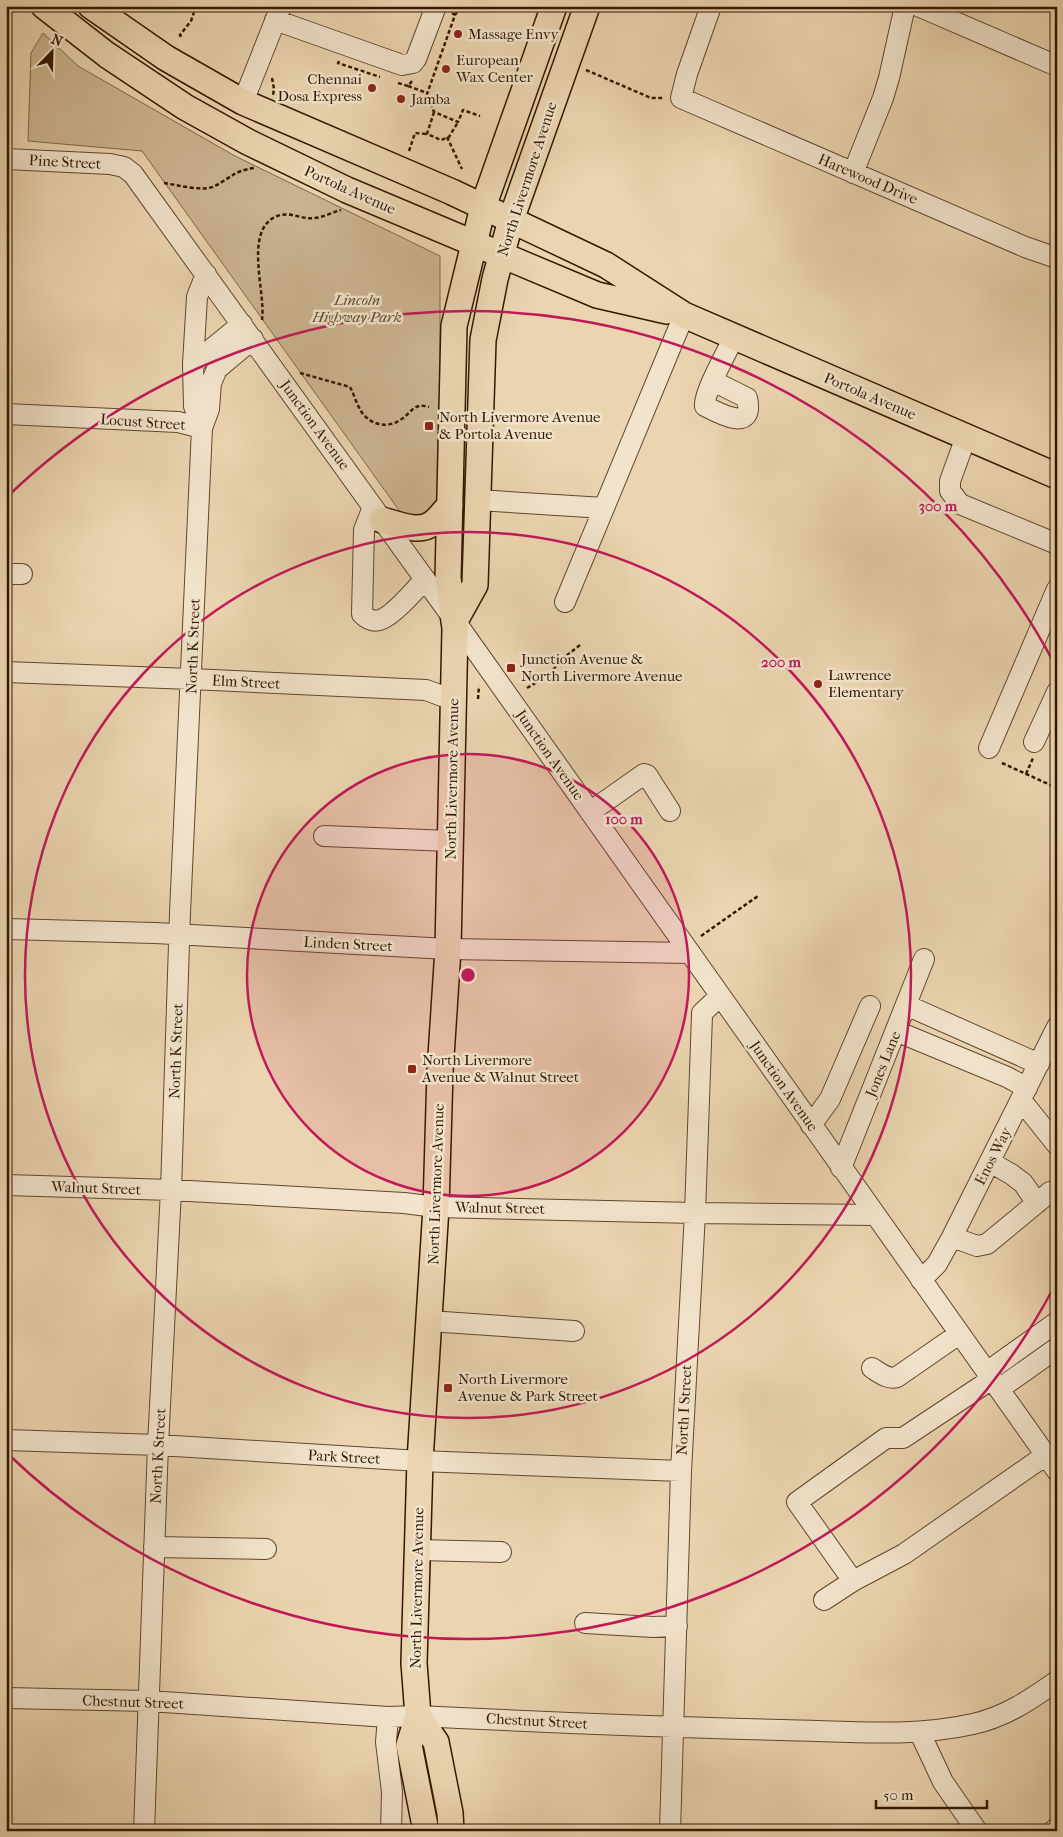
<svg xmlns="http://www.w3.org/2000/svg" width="1063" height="1837" viewBox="0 0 1063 1837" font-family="'IM FELL French Canon',serif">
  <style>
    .green { fill: #ccb592; stroke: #80664a }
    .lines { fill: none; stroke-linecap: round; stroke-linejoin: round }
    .minor-casing { stroke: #61472e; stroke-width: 22 }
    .major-casing { stroke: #331802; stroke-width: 28 }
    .path { stroke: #331802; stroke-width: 2.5; stroke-dasharray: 4 2.5; stroke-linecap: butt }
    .minor { stroke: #f2e4cc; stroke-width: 20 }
    .major { stroke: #ebd5b0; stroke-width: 25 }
    .ring { fill: none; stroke: #c2185b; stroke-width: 2.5 }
    .poi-dot { fill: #8f2418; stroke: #f2e4cc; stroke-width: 2 }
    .labels { text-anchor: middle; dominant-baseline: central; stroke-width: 5; stroke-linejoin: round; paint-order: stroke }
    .poi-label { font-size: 15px; fill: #331802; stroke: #f2e4cc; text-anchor: start }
    .street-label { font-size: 15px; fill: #331802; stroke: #f2e4cc }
    .park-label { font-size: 15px; font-style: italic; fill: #61472d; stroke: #f2e4cc }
    .centre { fill: #c2185b; stroke: #f2e4cc; stroke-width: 2.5 }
    .ring-label { font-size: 15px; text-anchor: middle; font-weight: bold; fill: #c2185b; stroke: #f2e4cc; stroke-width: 5; stroke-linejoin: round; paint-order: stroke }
  </style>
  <rect width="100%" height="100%" fill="#ebd5b0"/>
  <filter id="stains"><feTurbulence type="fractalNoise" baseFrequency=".004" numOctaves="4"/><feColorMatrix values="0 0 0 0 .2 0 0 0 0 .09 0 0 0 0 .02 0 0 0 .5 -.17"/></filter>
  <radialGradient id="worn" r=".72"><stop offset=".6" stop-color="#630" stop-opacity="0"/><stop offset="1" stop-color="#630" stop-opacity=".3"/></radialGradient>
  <path class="green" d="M43 33 78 66 235 156 440 256V520L416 534 142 151 28 141 31 53Z"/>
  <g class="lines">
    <g class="minor-casing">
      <path id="minor" d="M711 6 687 74 681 98 1025 247 1057 258
        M918 6 1057 66
        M275 20 402 65 413 63 416 59 436 6
        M243 102 281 6
        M6 159 110 164 124 167 133 174 460 628 1057 1471
        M853 173 883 98 889 78 905 6
        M193 364 242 324
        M713 381 747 398C755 433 720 414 705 406 703 394 728 350 734 337
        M6 414 178 422 202 428
        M202 428 209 409 211 383 217 369 253 339
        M966 437 950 481V491L960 504 1057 544
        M478 500 604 508
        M373 507 364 530 362 614C367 619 373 622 380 620 393 616 416 589 425 579
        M6 574H22
        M565 602 684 315
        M6 672 191 679 426 690 453 700
        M1034 742 1057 692
        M989 748 1057 589
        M590 812 644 774 647 775 670 811
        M324 836 450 841
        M6 929 155 933 448 949 690 953
        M906 1005 1039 1064
        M896 1031 1007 1077 1027 1088
        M1021 1100 1057 1145
        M811 1125 830 1099 870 1006
        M990 1162 1011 1174 1023 1183 1037 1203
        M841 1168 924 959
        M6 1185 171 1190 404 1203 436 1207 695 1213 875 1215
        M952 1237 977 1246 987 1244 1050 1192 1057 1193
        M921 1280 937 1264 952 1237 1057 1027
        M429 1321 574 1331
        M872 1368C880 1373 888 1380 897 1377L959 1334
        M987 1372 1057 1322
        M999 1389 1057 1348
        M6 1440 158 1445 420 1461 681 1471
        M154 1547 266 1549
        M418 1550 501 1552
        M853 1581 797 1502 886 1438H903L992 1379
        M824 1600 853 1581 904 1554 1046 1455
        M585 1623 653 1627 677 1626
        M6 1698 149 1701 388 1717 418 1716C539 1722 660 1727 781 1730 845 1731 911 1738 973 1724 1005 1717 1030 1700 1057 1681
        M388 1717 386 1742 392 1792 391 1831
        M920 1733 943 1782 977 1831
        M144 1831 158 1445 171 1190 180 913 202 428 194 406 193 364 197 297 206 274
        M670 1831 681 1471 695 1213 702 1015V1013L720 996
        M1053 1831 1057 1828"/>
    </g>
    <g class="major-casing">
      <path id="major" d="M44 6 107 55 185 107 248 142 347 190 597 295 667 311
        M91 6 166 58 243 102 452 192 606 265 684 315 1057 476
        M382 520C398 524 419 534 433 523 440 518 445 510 450 505
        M455 621 475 585 483 340 495 279 511 220 587 6
        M418 1716 436 1742 450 1813 451 1831
        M426 1831 409 1745 418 1716 414 1663 420 1461 436 1207 440 1072 448 949 455 628 448 578 454 326 483 207 554 6"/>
    </g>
    <path class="path" d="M452 13 455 15 427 94 434 112 458 122 463 110 480 116
      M455 15 461 6
      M181 37 180 35 191 21 196 6
      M339 61 338 63 380 77
      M586 70 651 98H664
      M272 78 274 89 273 95
      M412 81 408 86 427 93
      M398 83 408 86
      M434 112 427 134 441 140 449 137 458 122
      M447 137 462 169
      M409 151 415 133 427 134
      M164 183C177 185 204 192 215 186 232 177 234 171 254 168
      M262 320C266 291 243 230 277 216 291 211 302 220 315 218 324 217 333 212 341 210
      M300 373 350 387C355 396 358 411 367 418 376 426 390 427 400 420 411 414 413 402 429 407
      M527 688 549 675 561 660 580 645
      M478 699 479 686
      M1002 763 1057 788
      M1026 774 1033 758
      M701 936 758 896"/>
    <use href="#minor" class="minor"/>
    <use href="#major" class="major"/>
  </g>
  <circle cx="468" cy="975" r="221" fill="#c2185b" fill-opacity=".12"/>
  <g class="ring">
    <circle cx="468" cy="975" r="221"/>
    <circle cx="468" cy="975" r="443"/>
    <path d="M1054 1287A664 664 0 0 1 7 1453M7 497A664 664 0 0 1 1054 663"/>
  </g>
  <g class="poi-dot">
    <circle cx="458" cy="34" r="5"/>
    <circle cx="446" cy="69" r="5"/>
    <circle cx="372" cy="88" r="5"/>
    <circle cx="401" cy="99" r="5"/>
    <rect x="424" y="421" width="10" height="10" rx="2.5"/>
    <rect x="506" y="663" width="10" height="10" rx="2.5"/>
    <circle cx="818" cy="684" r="5"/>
    <rect x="407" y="1064" width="10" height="10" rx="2.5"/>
    <rect x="443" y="1383" width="10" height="10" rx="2.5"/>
  </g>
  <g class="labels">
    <g class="poi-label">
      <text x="468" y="34">Massage Envy</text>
      <text x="456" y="60">European<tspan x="456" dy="17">Wax Center</tspan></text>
      <text x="362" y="79" text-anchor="end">Chennai<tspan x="362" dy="17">Dosa Express</tspan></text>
      <text x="411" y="99">Jamba</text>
      <text x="439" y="417">North Livermore Avenue<tspan x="439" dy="17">&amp; Portola Avenue</tspan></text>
      <text x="521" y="659">Junction Avenue &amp;<tspan x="521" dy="17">North Livermore Avenue</tspan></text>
      <text x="828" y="675">Lawrence<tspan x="828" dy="17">Elementary</tspan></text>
      <text x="422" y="1060">North Livermore<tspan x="422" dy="17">Avenue &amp; Walnut Street</tspan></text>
      <text x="458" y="1379">North Livermore<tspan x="458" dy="17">Avenue &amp; Park Street</tspan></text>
    </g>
    <g class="street-label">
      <text transform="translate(65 162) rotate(3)">Pine Street</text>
      <text transform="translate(527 179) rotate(-72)">North Livermore Avenue</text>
      <text transform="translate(868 179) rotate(23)">Harewood Drive</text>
      <text transform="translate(350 190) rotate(24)">Portola Avenue</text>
      <text transform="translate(870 396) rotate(23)">Portola Avenue</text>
      <text transform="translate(143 422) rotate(4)">Locust Street</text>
      <text transform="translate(315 425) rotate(54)">Junction Avenue</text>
      <text transform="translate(193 646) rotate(-88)">North K Street</text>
      <text transform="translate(246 682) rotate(3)">Elm Street</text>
      <text transform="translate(550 755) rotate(55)">Junction Avenue</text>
      <text transform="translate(452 779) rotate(-89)">North Livermore Avenue</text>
      <text transform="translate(348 944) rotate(3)">Linden Street</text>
      <text transform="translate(176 1051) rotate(-88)">North K Street</text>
      <text transform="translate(883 1064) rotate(-68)">Jones Lane</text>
      <text transform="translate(784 1086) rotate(55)">Junction Avenue</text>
      <text transform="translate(993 1156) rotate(-63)">Enos Way</text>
      <text transform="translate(436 1184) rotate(-88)">North Livermore Avenue</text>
      <text transform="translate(96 1188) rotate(2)">Walnut Street</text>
      <text transform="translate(500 1208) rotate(1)">Walnut Street</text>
      <text transform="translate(684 1410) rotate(-87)">North I Street</text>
      <text transform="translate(158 1456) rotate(-87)">North K Street</text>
      <text transform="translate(344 1457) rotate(3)">Park Street</text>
      <text transform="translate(417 1588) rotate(-89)">North Livermore Avenue</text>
      <text transform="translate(133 1702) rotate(2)">Chestnut Street</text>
      <text transform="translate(537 1721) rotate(3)">Chestnut Street</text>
    </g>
    <g class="park-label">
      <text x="357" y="300">Lincoln<tspan x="357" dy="17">Highway Park</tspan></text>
    </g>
  </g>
  <circle cx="468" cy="975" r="8" class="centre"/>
  <g class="ring-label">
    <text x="938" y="511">300 m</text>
    <text x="781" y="667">200 m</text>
    <text x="624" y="824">100 m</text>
  </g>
  <rect width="1063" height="1837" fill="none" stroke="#ebd5b0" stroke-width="25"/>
  <rect x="8" y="8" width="1048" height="1822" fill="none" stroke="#331802" stroke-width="2.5"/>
  <rect x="12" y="12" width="1038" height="1812" fill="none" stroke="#331802"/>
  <g transform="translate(52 52) rotate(23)" stroke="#f2e4cc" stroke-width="4" paint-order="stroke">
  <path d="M0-4L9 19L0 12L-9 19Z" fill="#331802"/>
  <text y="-8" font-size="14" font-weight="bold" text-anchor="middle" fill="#331802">N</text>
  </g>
  <path d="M876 1800v8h111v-8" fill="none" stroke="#331802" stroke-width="2.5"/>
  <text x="883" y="1800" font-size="15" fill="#331802" stroke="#f2e4cc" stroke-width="4" paint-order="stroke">50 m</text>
  <rect width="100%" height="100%" filter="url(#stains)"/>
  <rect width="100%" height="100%" fill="url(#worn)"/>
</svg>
